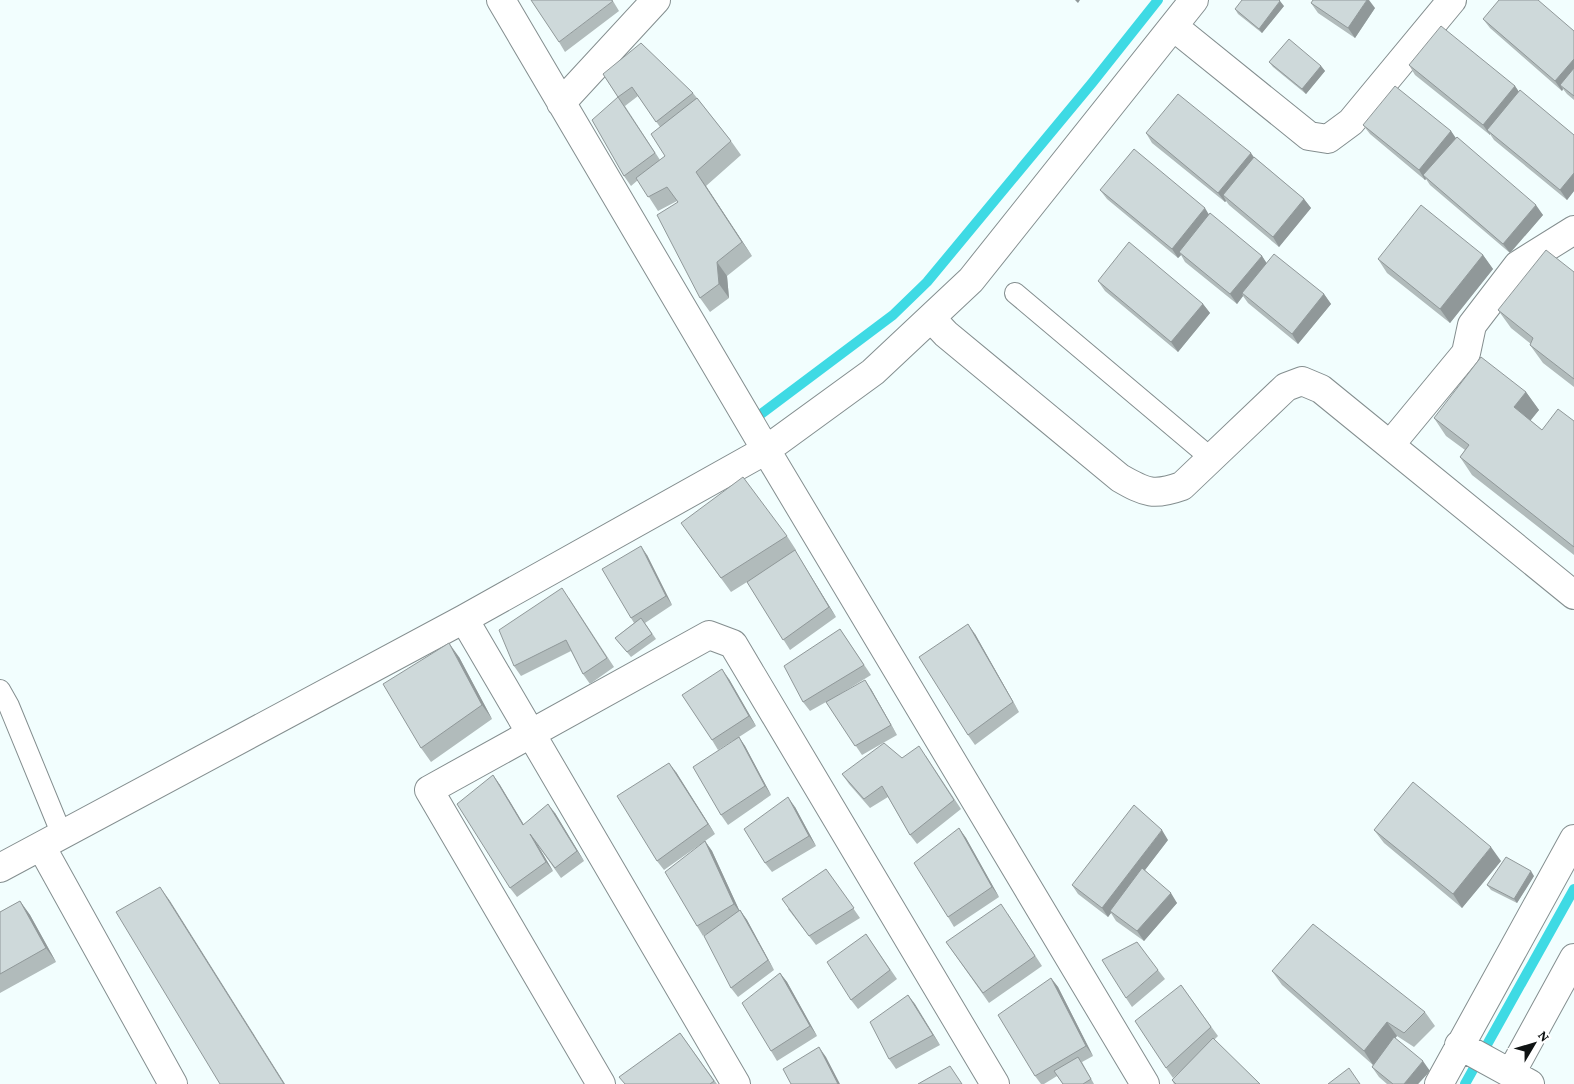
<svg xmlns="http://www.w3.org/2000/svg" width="1574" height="1084" viewBox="0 0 1574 1084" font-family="'Crimson Pro',serif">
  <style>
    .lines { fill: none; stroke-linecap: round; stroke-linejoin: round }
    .stream { stroke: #3edae4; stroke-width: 10 }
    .lane-casing { stroke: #848e8f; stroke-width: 22 }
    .street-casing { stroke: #848e8f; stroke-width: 30 }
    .lane { stroke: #fff; stroke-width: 20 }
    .street { stroke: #fff; stroke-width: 28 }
    .wall { fill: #b1bbbb; fill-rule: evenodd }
    .shaded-wall { fill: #909899 }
    .building { fill: #ced9da; stroke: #909899 }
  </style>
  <rect width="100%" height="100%" fill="#f2fefe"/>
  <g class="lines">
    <path class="stream" d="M761 414 893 315 927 282 1092 83 1158 0
      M1465 1084 1574 889"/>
    <g class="lane-casing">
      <path id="lane" d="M1015 293 1212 459
        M0 690 9 706 62 835"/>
    </g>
    <g class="street-casing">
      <path id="street" d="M501 0 766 450 1145 1084
        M1174 27 1309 136 1328 139 1351 122 1452 0
        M561 103 656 0
        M931 318 946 334 1120 478C1146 493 1154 496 1182 486L1286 387 1302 381 1321 389 1574 595
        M1390 445 1466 353 1472 325 1518 265 1574 230
        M464 619 736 1084
        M41 846 173 1084
        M0 868 464 619 766 450 873 372 971 280 1194 0
        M1459 1045 1530 1084
        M1511 1073 1574 958
        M601 1084 429 790 709 635 733 644 995 1084
        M1439 1084 1574 839"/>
    </g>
    <use href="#lane" class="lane"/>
    <use href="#street" class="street"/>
  </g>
  <path class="wall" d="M613 1 619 11 565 52 559 42Z
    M1311 3 1375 8 1355 38 1318 13Z
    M1284 6 1262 33 1238 14 1235 9Z
    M1483 19 1574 31V100L1567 94 1563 89 1562 91 1490 28Z
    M1269 62 1321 66 1325 71 1306 94 1273 67Z
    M1409 65 1515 86 1519 92 1574 135V191L1567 200 1494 140 1490 134V135L1415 75Z
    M603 74 693 93 731 141 741 155 706 186 752 256 727 276 729 298 710 312 700 298 677 202V201L658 211 638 180 631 186 624 176 618 97ZM638 96 660 127 665 156 660 160 625 106Z
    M1363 125 1451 131 1455 138 1543 215 1510 253 1430 185 1426 179 1425 180 1370 134Z
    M1146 133 1254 157 1304 199 1311 208 1279 247 1229 205 1226 201 1225 202 1152 143Z
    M1100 190 1209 214 1262 256 1266 263 1324 294 1331 304 1298 344 1248 303 1243 296 1237 304 1185 262 1181 255 1178 258 1107 199Z
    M1483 255 1493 269 1450 323 1387 273 1378 259Z
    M1574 272V387L1543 363 1530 345 1531 344 1511 328 1498 310Z
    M1098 281 1203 304 1210 313 1178 352 1105 291Z
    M1526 392 1539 410 1530 420 1542 430 1574 421V555L1472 475 1460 457 1465 450 1446 436 1434 418Z
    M787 536 796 550 795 551 801 560 836 617 790 650 747 582 731 592 691 537Z
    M647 555 672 605 645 623 656 639 631 657 615 638 634 623 631 618Z
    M569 598 614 667 590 684 583 674 571 651 521 676 514 666Z
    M840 629 871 675 832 699 871 689 897 735 862 755 826 702 810 711 803 702Z
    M975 634 1019 712 975 745 968 735Z
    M459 657 492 719 431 762 421 748Z
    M729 679 756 726 739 737 745 746 771 795 728 825 721 815 734 740 718 750 712 740Z
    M926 756 961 809 917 844 910 835 888 797 870 808 849 784 842 774 902 758Z
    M676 772 715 834 664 870 657 861Z
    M493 775 500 785 524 825 555 813 584 861 561 878 537 844 553 871 517 897 510 888Z
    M795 807 816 846 772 872 765 863Z
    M959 828 966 838 999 897 954 927 948 917Z
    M1374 830 1501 861 1462 908 1384 843Z
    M1168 840 1145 870 1177 903 1144 941 1116 921 1111 913 1108 917 1078 894 1072 885Z
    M705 841 712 851 739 910H740L747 920 774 970 738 997 731 988 710 932 703 936 697 926Z
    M826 869 860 918 816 945 788 909Z
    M1534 876 1517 903 1491 890 1487 885Z
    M20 901 30 915 56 962 0 993V912Z
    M1008 914 1042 966 989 1003 946 942Z
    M866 934 897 979 858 1009 851 1000Z
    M1158 970 1165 979 1132 1007 1126 998Z
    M1272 971 1425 1012 1435 1026 1414 1047 1397 1036 1395 1038 1430 1071 1418 1084H1387L1379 1077 1372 1067 1373 1065 1282 985Z
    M780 973 787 982 817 1036 777 1061 771 1051Z
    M1051 978 1058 987 1093 1056 1082 1062 1094 1084H1063L1057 1076 1044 1084H1041L1035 1076Z
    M1181 985 1218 1036 1214 1040 1260 1084H1174L1172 1080 1186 1066 1173 1078 1166 1068Z
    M908 995 940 1045 896 1069 889 1059Z
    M680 1033 717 1084H625Z"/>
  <path class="shaded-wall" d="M1075 0H1080L1078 3Z
    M1367 0H1369L1375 8 1355 38 1348 28Z
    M1280 1 1284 6 1262 33 1259 29Z
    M1574 59V77L1560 85 1563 89 1562 91 1555 81Z
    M1321 66 1325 71 1306 94 1302 89Z
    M1515 86 1521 95 1487 130 1490 134V135L1483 125Z
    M1451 131 1458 141 1423 175 1426 179 1425 180 1419 170Z
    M1251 153 1258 163 1223 195 1226 201 1225 202 1218 193Z
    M696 172 706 186 752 256 742 242Z
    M1574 173V191L1567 200 1560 190Z
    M1304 199 1311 208 1279 247 1273 237Z
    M1536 205 1543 215 1510 253 1503 244Z
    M1205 208 1211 218 1179 252 1181 255 1178 258 1172 249Z
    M1483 255 1493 269 1450 323 1440 309Z
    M1262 256 1268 265 1242 293 1243 296 1237 304 1230 294Z
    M717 262 727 276 729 298 719 284Z
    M1324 294 1331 304 1298 344 1292 334Z
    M1203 304 1210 313 1178 352 1171 342Z
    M1526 392 1539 410 1527 425 1514 407Z
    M641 546 647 555 672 605 666 596Z
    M795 550 801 560 836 617 829 607Z
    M968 624 975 634 1019 712 1013 702Z
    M449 643 459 657 492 719 482 705Z
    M722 669 729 679 756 726 749 716Z
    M865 680 871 689 897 735 891 725Z
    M739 737 745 746 771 795 765 786Z
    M669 763 676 772 715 834 708 824Z
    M493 775 500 785 530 835 523 825Z
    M788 797 795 807 816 846 809 836Z
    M548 804 555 813 584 861 577 851Z
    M959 828 966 838 999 897 992 887Z
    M1162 830 1168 840 1112 913 1110 911 1111 913 1108 917 1102 908Z
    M530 834 537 844 553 871 546 862Z
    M705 841 712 851 741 914 734 904Z
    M1491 847 1501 861 1462 908 1453 894Z
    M1531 871 1534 876 1517 903 1514 899Z
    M160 887 170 901 285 1084H284Z
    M1171 893 1177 903 1144 941 1137 931Z
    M20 901 30 915 56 962 46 948Z
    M740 910 747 920 774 970 768 960Z
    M780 973 787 982 817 1036 810 1026Z
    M1051 978 1058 987 1093 1056 1086 1046Z
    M908 995 915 1004 940 1045 933 1035Z
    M1387 1022 1397 1036 1373 1065 1364 1051Z
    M819 1047 826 1057 840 1084H838Z
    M1423 1061 1430 1071 1418 1084H1404Z"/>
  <path class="building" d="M531 0H611L613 1 559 42Z
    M1242 0H1279L1280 1 1259 29 1235 9Z
    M1313 0H1367L1348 28 1311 3Z
    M1499 0H1538L1574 31V59L1555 81 1483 19Z
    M1441 26 1515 86 1483 125 1409 65Z
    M1289 39 1321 66 1302 89 1269 62Z
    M641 43 693 93 656 122 632 87 618 97 603 74Z
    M1574 68V96L1560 85Z
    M1395 86 1451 131 1419 170 1363 125Z
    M1520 90 1574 135V173L1560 190 1487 130Z
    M1178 94 1251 153 1218 193 1146 133Z
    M618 97 655 153 624 176 592 120Z
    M697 98 731 141 696 172 742 242 717 262 719 284 700 298 657 215 678 202 667 187 648 197 636 178 665 156 651 134Z
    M1457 137 1536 205 1503 244 1423 175Z
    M1134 149 1205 208 1172 249 1100 190Z
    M1254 157 1304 199 1273 237 1223 195Z
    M1421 205 1483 255 1440 309 1378 259Z
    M1210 213 1262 256 1230 294 1179 252Z
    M1129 242 1203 304 1171 342 1098 281Z
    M1546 250 1574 272V379L1530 345 1533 338 1498 310Z
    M1274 254 1324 294 1292 334 1242 293Z
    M1481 357 1526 392 1514 407 1542 430 1558 409 1574 421V547L1460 457 1469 445 1434 418Z
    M743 477 787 536 721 578 681 523Z
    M641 546 666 596 631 618 602 569Z
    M795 550 829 607 783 640 747 582Z
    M562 588 607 658 583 674 566 640 514 666 499 630Z
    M641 618 652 634 627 652 615 638Z
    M968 624 1013 702 968 735 919 657Z
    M840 629 864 665 803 702 784 666Z
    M449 643 482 705 421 748 383 684Z
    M722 669 749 716 712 740 682 695Z
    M865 680 891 725 855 746 826 702Z
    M739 737 765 786 721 815 693 767Z
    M884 743 902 758 919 746 954 800 910 835 882 786 864 799 842 774Z
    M669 763 708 824 657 861 617 796Z
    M493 775 523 825 548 804 577 851 555 868 530 834 546 862 510 888 457 804Z
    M1413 782 1491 847 1453 894 1374 830Z
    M788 797 809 836 765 863 744 829Z
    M1134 805 1162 830 1102 908 1072 885Z
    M959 828 992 887 948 917 914 863Z
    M705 841 734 904 697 926 665 872Z
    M1506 857 1531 871 1514 899 1487 885Z
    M1142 868 1171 893 1137 931 1110 911Z
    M826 869 854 908 809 936 782 899Z
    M160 887 284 1084H220L116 912Z
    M20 901 46 948 0 974V912Z
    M1001 904 1035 956 983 993 946 942Z
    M740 910 768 960 731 988 704 936Z
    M1313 924 1425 1012 1404 1033 1387 1022 1364 1051 1272 971Z
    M866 934 890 970 851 1000 827 962Z
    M1137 942 1158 970 1126 998 1102 960Z
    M780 973 810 1026 771 1051 742 1003Z
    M1051 978 1086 1046 1035 1076 998 1015Z
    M1181 985 1211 1027 1166 1068 1135 1021Z
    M908 995 933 1035 889 1059 870 1022Z
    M680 1033 714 1081 710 1084H625L619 1077Z
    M1394 1037 1423 1061 1404 1084H1393L1372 1067Z
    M1213 1038 1260 1084H1176L1172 1080Z
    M819 1047 838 1084H791L783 1069Z
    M1078 1057 1091 1079 1083 1084H1063L1054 1071Z
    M950 1066 962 1084H918Z
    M1349 1068 1360 1084H1328Z"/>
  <g transform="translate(1534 1044) rotate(52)" stroke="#ffffff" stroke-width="4" paint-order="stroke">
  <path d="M0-4L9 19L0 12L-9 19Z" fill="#0f1313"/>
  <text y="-8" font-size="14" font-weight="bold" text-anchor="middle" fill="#0f1313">N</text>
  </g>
</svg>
